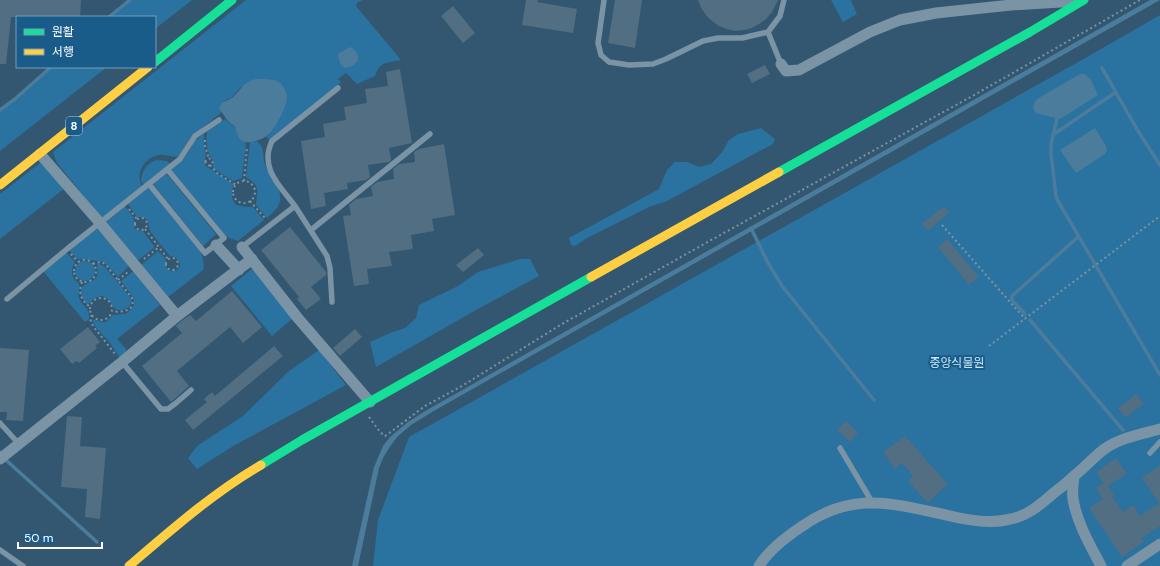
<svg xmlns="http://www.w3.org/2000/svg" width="1160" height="566" viewBox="0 0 1160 566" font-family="'DM Sans','Noto Sans KR',sans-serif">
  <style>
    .green { fill: #2a729f }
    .water { fill: #4c7c9c }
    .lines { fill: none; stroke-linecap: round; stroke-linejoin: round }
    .stream { stroke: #4c7c9c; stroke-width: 3.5 }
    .building { fill: #516e82 }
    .path { stroke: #7a93a5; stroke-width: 2; stroke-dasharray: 2 3; stroke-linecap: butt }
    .lane { stroke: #7a93a5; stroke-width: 5.5 }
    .street { stroke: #7a93a5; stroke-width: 11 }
    .fast { stroke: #16e098; stroke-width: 9 }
    .slow { stroke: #ffcf43; stroke-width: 9 }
    .labels { text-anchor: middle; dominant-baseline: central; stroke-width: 4; stroke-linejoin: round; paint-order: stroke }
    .shield { fill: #195c8a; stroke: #bacedc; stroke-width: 1 }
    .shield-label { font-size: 11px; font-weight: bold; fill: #fff }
    .park-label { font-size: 12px; fill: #c8e7fa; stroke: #195c8a }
  </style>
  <rect width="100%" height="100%" fill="#335770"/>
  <path class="green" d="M132 0H192L155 29V17H111Z
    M246 0H363L358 2 356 6 401 60C387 63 380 61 375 76L357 84 346 73 338 79 341 82 271 141 265 136 269 135 241 87 231 98 226 100 219 109 222 112 190 138 179 156 177 157C170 157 165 154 158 155 144 158 135 173 142 186L102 218 57 163 53 152Z
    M831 0H851L857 14 843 22Z
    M1160 15V566H373L378 520 409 437 1080 61Z
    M53 67H107L0 151V111L16 99Z
    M225 119 229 123 235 126C236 133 238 139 245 142L246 145 242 178 233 181 214 169 213 167V161C206 150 206 144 207 131Z
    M761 128 775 139 773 144 667 201 649 207 587 238 575 246 571 245 569 238 659 189 667 170 675 162H687L699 167 711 164 722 152 729 140 738 134Z
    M204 133V146L206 156 204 163 206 166 233 184C232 193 230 198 236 205L247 207H253L264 220 238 241 229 238 222 233 170 169 184 158 188 153 194 142Z
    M257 141C267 151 261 156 266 167 276 188 292 198 267 218L256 205C256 198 260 189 254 183 251 180 248 179 246 177L250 142Z
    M156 160 167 161 170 164 144 185 141 181C142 171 146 164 156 160Z
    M40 163 46 167 65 188 0 239V194Z
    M166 173 216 234 203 246 154 185 153 183Z
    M148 187 150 188 200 250C202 256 205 264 203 270L168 297 141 265 158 251 165 258C167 263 164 266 169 271L177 270 180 267 179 261 175 257 170 256C164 248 156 240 150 231 148 227 150 222 146 219 144 217 141 217 137 217L128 204Z
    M125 206 134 218C134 227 132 230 143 231L154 246V248L137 261 106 222V220Z
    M97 228 129 266 118 277 104 262C95 260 86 260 77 259L70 251V250Z
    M66 252 75 262C72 268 70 273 75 280 76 281 78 282 79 284 80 290 77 295 80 300 84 308 90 308 89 319L85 322 43 271Z
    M520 259H530L539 276 476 310 376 367 370 342 390 333 405 328 416 318 419 305 458 286 478 272Z
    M75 271a10 10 0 1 1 20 0a10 10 0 1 1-20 0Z
    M98 263 104 266 131 298 132 301C129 309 123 312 115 309 110 302 106 292 95 298 92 300 91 303 87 304 82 299 80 294 82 287 93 278 100 283 97 264Z
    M253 268 293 318 272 336 231 286Z
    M132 272H134L160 305 117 339 126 349V352L120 358 110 343 95 326 92 320C95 319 101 323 106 322L113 315 123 314 127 313 131 309 134 305V301L133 297 121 281Z
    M319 350 346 385 235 445 197 469 188 458 197 446 243 416 289 371Z"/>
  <path class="water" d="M1150 0H1160L432 412 411 425 397 437 389 448 383 458 379 468 358 566H352L374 467 383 446 390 437 408 422 427 410Z
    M350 47C356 50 358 53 358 61L352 66 345 68 341 65 339 60 338 54Z
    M1080 74H1085L1091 80 1098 95 1060 119 1035 113 1033 106 1037 99Z
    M256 79C261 79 272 79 277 81 282 83 288 93 287 99 286 107 275 129 269 134 264 139 247 146 241 140 237 137 236 131 235 126 225 121 226 116 219 109 222 100 227 102 233 97 242 89 242 83 256 79Z
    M1095 128 1106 146 1107 151 1105 154 1076 173 1060 150Z"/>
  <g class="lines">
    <path class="stream" d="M109 17 130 0
      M1102 68 1138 131 1160 165
      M0 110 15 99 51 67
      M1057 119 1051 144V154L1056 196 1058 201 1160 375
      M1054 134 1116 92
      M751 228 767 261 782 286 874 400
      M1025 314 1012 300V296L1078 237
      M1030 320 1123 430
      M0 452 7 461 97 542"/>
  </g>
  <path class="building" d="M0 0H81L80 17H11L6 64H0Z
    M526 0H538L537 2 577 9 573 33 522 25Z
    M615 0H642L635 48 608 43Z
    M698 0H778L772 12 766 19 759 24 752 28 744 30 735 31 727 29 719 26 712 21 706 15 701 8Z
    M453 6 475 33 463 43 441 16Z
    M765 65 770 74 752 83 747 74Z
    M400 69 412 143 389 148 391 160 389 162 368 165 370 177 366 180 347 183 348 189 324 193 326 206 311 209 301 141 325 137 323 124 346 120 344 107 367 103 365 89 388 86 386 72Z
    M444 144 455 215 432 219 434 231 411 235 413 249 389 252 392 266 367 269 369 284 354 286 343 216 351 215 349 205 356 199 373 196 371 187 377 182 394 179 393 169 399 164 415 162 414 152 419 149Z
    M944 206 949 213 928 231 922 224Z
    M290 227 326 272V275L311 287 321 299 306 310 297 299 299 297 261 250Z
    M947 239 979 277 969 285 938 247Z
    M478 248 484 255 463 272 456 265Z
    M232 291 262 327 243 343 230 327 177 371 189 386 171 402 142 366 182 333 176 326 181 321 190 315 196 321Z
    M88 327 100 342 95 346 97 348 79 363 77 361 72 364 60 349Z
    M355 329 362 337 340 356 333 348Z
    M274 346 283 356 193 430 185 420 207 402 204 399 212 392 215 396Z
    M0 348 29 350 23 421 6 420 7 412H0Z
    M1136 394 1144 404 1125 418 1118 408Z
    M67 416 82 417 80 446 106 448 100 519 85 517 87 489 61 487Z
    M846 421 858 433 850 442 837 430Z
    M905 436 948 484 928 503 908 481 913 476 902 463 895 469 883 452Z
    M1116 458 1127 474 1108 486 1114 495 1112 496 1123 512 1133 505 1140 516 1159 503 1142 478 1160 465V526L1141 539 1144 542 1122 557 1089 508 1103 499 1096 488 1103 483 1096 472Z"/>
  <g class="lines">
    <path class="path" d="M205 140V146L209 159
      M205.5 162a3.5 3.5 0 1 1 7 0a3.5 3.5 0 1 1-7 0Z
      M210 165 217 173 236 185
      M244 181 247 147
      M233 192a11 11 0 1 1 22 0a11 11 0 1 1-22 0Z
      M250 201 265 218
      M129 209 137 219
      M135 224a6 6 0 1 1 12 0a6 6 0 1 1-12 0Z
      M942 225 1025 319
      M145 229 168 259
      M71 254 78 262
      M166 264a6 6 0 1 1 12 0a6 6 0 1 1-12 0Z
      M144 259 159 247
      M74 271a11 11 0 1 1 22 0a11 11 0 1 1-22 0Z
      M93 264C98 262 102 261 106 265L132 298C136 311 121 313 112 311
      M118 280 128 272
      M82 282C78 293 81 300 90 307
      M90 309a11 11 0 1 1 22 0a11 11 0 1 1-22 0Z
      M92 315 90 319 93 326 115 354
      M989 346 1160 216
      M369 417 380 432 385 436 388 434 425 406 462 386 562 324 713 239 976 94 1140 0"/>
    <path class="lane" d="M604 0 598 43 601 55 609 62 629 65 653 64 666 59 703 41 718 38H742L768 32 780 16 784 0
      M768 32 781 64
      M149 184 205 253 224 238 167 169
      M295 206C280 186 259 168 272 141L338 88
      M311 230 430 134
      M242 247 295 206 327 256 330 268 332 302
      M7 299 67 249 180 159 195 136 219 120
      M122 362 161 409H168L176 403 191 390
      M0 423 19 444
      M840 448 872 502
      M1150 453 1160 442
      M0 550 23 566"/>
    <path class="street" d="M781 64 786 71 799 70 870 32 900 20 936 13 1011 5 1077 1
      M40 154 100 223 177 316
      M216 245 239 270
      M242 247 297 317 370 402
      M0 459 122 362 177 316 252 259
      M1074 477C1073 484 1072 492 1073 499 1077 523 1090 545 1101 566
      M759 566C769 550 786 537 801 527 852 491 890 503 946 515 966 520 987 524 1006 520 1027 517 1040 505 1055 492 1062 487 1068 482 1074 476 1084 468 1093 458 1103 450 1119 438 1141 434 1160 429
      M1127 566 1160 544"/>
    <path class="fast" d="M155 62 232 0
      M779 172 1030 32 1084 0
      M261 465 302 440 591 277"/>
    <path class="slow" d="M0 185 148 67
      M591 277 779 172
      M129 566C171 530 213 493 261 465"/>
  </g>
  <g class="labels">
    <rect class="shield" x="66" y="117" width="16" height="18" rx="3"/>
    <g class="shield-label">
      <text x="74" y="126">8</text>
    </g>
    <g class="park-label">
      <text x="957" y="363">중앙식물원</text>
    </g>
  </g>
  <rect x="16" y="16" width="140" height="52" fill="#195c8a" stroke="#759db9"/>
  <rect x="24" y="29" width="20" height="6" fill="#16e098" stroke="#759db9"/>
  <text x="52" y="36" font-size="12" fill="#ffffff">원활</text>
  <rect x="24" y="49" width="20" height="6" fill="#ffcf43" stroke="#759db9"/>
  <text x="52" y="56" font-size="12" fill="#ffffff">서행</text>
  <path d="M18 542v6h84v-6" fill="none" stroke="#ffffff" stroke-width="2"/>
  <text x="24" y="542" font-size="12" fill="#ffffff" stroke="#195c8a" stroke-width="3" paint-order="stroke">50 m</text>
</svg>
